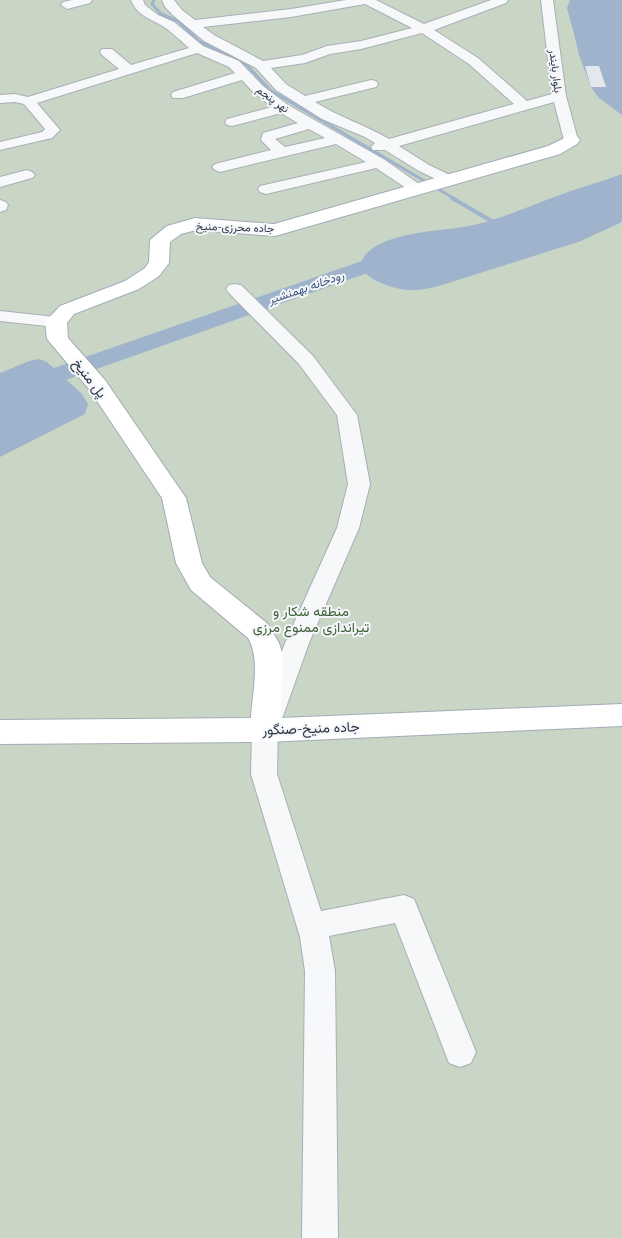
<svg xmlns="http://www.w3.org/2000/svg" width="622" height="1238" viewBox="0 0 622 1238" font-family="Montserrat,Vazirmatn,sans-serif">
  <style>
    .green { fill: #c9d6c5 }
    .water { fill: #9fb4cc }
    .pier { fill: #e4e7ec }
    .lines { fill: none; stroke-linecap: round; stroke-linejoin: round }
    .stream-far1 { stroke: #9fb4cc; stroke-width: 3 }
    .stream { stroke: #9fb4cc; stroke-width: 4 }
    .river { fill: #9fb4cc; fill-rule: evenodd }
    .minor-casing { stroke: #a9aeb7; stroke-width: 2 }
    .major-casing { stroke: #a3abb8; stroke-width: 2 }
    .minor { fill: #f7f8fa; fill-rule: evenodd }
    .major { fill: #fff; fill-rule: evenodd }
    .labels { text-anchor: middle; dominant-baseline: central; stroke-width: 4; stroke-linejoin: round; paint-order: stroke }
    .far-street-label { font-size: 11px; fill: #2b3445; stroke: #f4f6f9 }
    .far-water-label { font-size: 12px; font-style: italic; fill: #34527a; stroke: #f4f6f9 }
    .street-label { font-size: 14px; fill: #2b3445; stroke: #f4f6f9 }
    .park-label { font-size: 14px; fill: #3f6138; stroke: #f4f6f9 }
  </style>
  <rect width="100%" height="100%" fill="#e4e7ec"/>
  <path class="green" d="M0 0H622V1238H0Z"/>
  <path class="water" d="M570 0H622V115L599 98 591 87 579 55 574 34 567 8Z
    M622 174V222L581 241 439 286C429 288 419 291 409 290 397 290 351 277 363 258 379 233 437 231 463 227 495 222 527 207 557 196 578 188 601 182 622 174Z
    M39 359 47 362 82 394 88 404 85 414 0 457V373L29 361Z"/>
  <path class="pier" d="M585 66H599L606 87H591Z"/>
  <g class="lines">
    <path class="stream-far1" d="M154 0 152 4 161 14 178 21 199 41 247 65 270 90 455 199"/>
    <path class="stream" d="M452 198 495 223"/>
    <path class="river" d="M399 248 407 249 410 254 407 259 63 381 9 408 0 410V393L45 371Z"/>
    <g class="minor-casing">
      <path id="minor" d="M72 0H92L90 3 67 9 61 5 63 2Z
        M131 0H143L145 5 158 15 174 22 203 46 239 61 263 86 288 105 385 160 426 189 424 192H412L376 168 266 194 260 192 258 189 260 186 366 162 336 144 220 172 215 170 212 167 215 164 271 150 261 140 263 133 298 123 281 113 232 126 227 125 225 122 227 119 272 107 253 92 242 80 183 98H173L171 95 173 92 235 73 229 67 197 53 37 103 60 130 52 138 0 150V142L42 132 45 129 24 104 15 102 0 103V95L15 94 28 97 119 69 102 55 100 52 102 49H112L131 65 189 48C182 42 175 35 167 29 154 19 138 18 131 0ZM309 129 325 138 285 147 275 139Z
        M162 0H174L182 10 195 20 291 9 346 0H376L424 24 491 0H508L506 3 434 30 478 58 527 101 552 94 541 0H553L566 96 578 140 576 143H566L564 140 554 102 399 146 429 165 454 177 457 180 454 183H444L419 171 385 150H373L371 147 375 143 365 137 322 119 276 90 256 68 204 41 174 16 165 7ZM365 4 412 28 361 41 327 46 302 55 263 61 214 35 203 27 291 17ZM422 33 469 64 514 104 389 139C365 125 339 117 315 102L376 87 378 84 376 81 371 80 305 96 286 84 271 68 305 63 330 54 361 49Z
        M27 170 32 172 35 175 32 178 0 187V177Z
        M0 200 6 202 8 205 6 210 0 212Z
        M235 284 241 285 313 356 357 415 370 484 359 528 309 643 278 730 277 774 321 911 404 895 414 899 476 1052 471 1063 460 1067 449 1063 395 923 329 936 335 971 338 1238H302L305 971 300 937 251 774 252 730 285 643 337 528 348 484 337 415 299 364 229 293 226 289 229 285Z
        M0 311 56 317 62 318 65 322 62 326 56 327 0 321Z"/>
    </g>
    <g class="major-casing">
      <path id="major" d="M571 135 577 136 580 140 577 144 560 154 282 234 275 236 196 230 181 234 170 242 169 263 159 276 139 289 74 314 67 323 68 338 105 380 186 498 202 563 210 577 268 624 279 643 283 656 280 718 622 704V726L265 742 0 744V720L251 718C252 694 261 660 248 638L191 590 176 563 162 498 89 389 47 339 45 322 60 306 125 281 145 268 149 262 150 240 167 226 195 218 274 224 548 146Z"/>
    </g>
    <use href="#minor" class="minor"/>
    <use href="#major" class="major"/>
  </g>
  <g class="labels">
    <g class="far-street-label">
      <text transform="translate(556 71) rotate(83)">بلوار بایندر</text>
      <text transform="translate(273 99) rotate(36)">نهر پنجم</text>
      <text transform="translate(235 227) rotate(2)">جاده محرزی-منیخ</text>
    </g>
    <g class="far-water-label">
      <text transform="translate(306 287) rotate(-19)">رودخانه بهمنشیر</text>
    </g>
    <g class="street-label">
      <text transform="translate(90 378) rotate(52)">پل منیخ</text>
      <text transform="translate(311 728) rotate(-2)">جاده منیخ-صنگور</text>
    </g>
    <g class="park-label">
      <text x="311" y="611">منطقه شکار و<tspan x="311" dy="16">تیراندازی ممنوع مرزی</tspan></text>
    </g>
  </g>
</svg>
